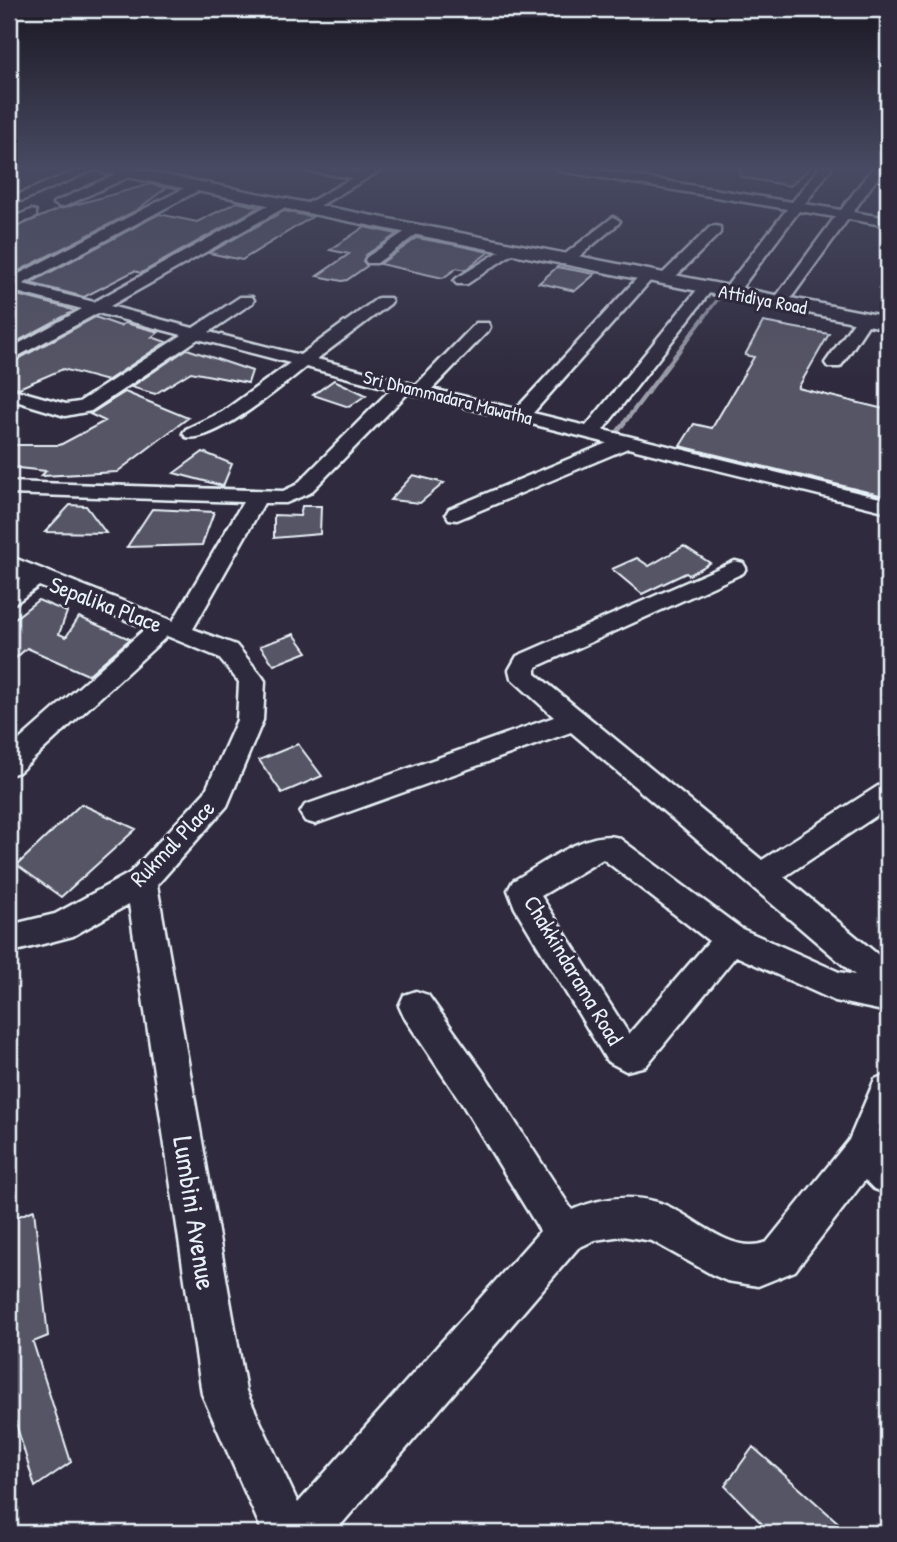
<svg xmlns="http://www.w3.org/2000/svg" width="897" height="1542" viewBox="0 0 897 1542" font-family="'Patrick Hand',sans-serif">
  <style>
    .lines { fill: none; stroke-linecap: round; stroke-linejoin: round }
    .stream-far1 { stroke: #9c9fab; stroke-width: 3.5 }
    .stream { stroke: #9c9fab; stroke-width: 4.5 }
    .building { fill: #575565; stroke: #e8f1f8; stroke-width: 2 }
    .minor-casing { stroke: #e8f1f8; stroke-width: 5 }
    .major-casing { stroke: #e8f1f8; stroke-width: 5 }
    .minor { fill: #2f2a3d; fill-rule: evenodd }
    .major { fill: #2f2a3d; fill-rule: evenodd }
    .labels { text-anchor: middle; dominant-baseline: central; stroke-width: 6; stroke-linejoin: round; paint-order: stroke }
    .far-street-label { font-size: 19px; fill: #e8f1f8; stroke: #2f2a3d }
    .street-label { font-size: 23px; fill: #e8f1f8; stroke: #2f2a3d }
    .near-street-label { font-size: 28px; fill: #e8f1f8; stroke: #2f2a3d }
  </style>
  <rect width="100%" height="100%" fill="#2f2a3d"/>
  <filter id="ink" filterUnits="userSpaceOnUse"><feTurbulence type="fractalNoise" baseFrequency=".0143" numOctaves="2"/><feDisplacementMap in="SourceGraphic" scale="14" xChannelSelector="R" yChannelSelector="G"/><feConvolveMatrix kernelMatrix="1 2 1 2 8 2 1 2 1" color-interpolation-filters="sRGB"/></filter>
  <g filter="url(#ink)">
    <g class="lines">
      <path class="stream-far1" d="M360 172 371 167
        M300 207 351 178
        M705 316 721 295"/>
      <path class="stream" d="M615 435 706 315"/>
    </g>
    <path class="building" d="M741 167H811L790 186 740 177Z
      M151 184 166 188 137 210 9 276V230L59 209Z
      M237 202 259 207 141 273 134 271 84 297 30 283 159 214 197 222Z
      M284 211 312 217 242 260 209 253Z
      M364 227 397 234 366 255 363 261 367 266 347 280 342 281 317 276 349 254 330 250Z
      M417 238 456 245 489 252 465 270 457 268 443 278 380 264Z
      M557 267 595 274 575 291 539 283Z
      M9 293 64 307 74 311 9 346Z
      M95 317 120 326 125 323 159 332 152 337 166 342 107 381 63 369 19 388 9 386V364Z
      M763 322 829 334 798 388 888 410V497L680 446 694 424 712 428 754 357 745 355Z
      M187 349 252 371 248 383 191 372 155 394 131 387Z
      M334 380 366 395 349 407 313 395Z
      M125 392 188 418 117 472 41 476 46 471 9 467V445H60L105 421 90 414Z
      M203 452 232 464 223 486 174 473Z
      M413 475 444 483 420 503 390 500Z
      M70 505 86 506 106 533 45 532Z
      M302 506H321L320 534 274 538V515L300 516Z
      M152 509 214 512 202 545 127 547Z
      M684 546 710 563 689 575 686 573 642 594 612 569 637 558 649 566Z
      M38 600 67 612 59 634 66 637 79 617 130 639 88 675 27 648 9 664V623Z
      M294 634 307 652 274 665 260 646Z
      M298 744 322 776 282 793 259 760Z
      M81 804 136 829 61 897 17 865Z
      M34 1210 48 1336 33 1342 71 1462 35 1487 14 1417 9 1421V1220Z
      M753 1447 850 1533H771L725 1486Z"/>
    <g class="lines">
      <g class="minor-casing">
        <path id="minor" d="M84 167H100L24 200 19 201 12 197Z
          M302 167C321 165 340 171 359 172 368 172 376 166 386 167L311 211 306 210V204L352 178 308 171Z
          M555 167H581L792 202 820 167H832L805 204 841 210 873 167H885L853 212 888 218V226L848 219 786 305 780 307 772 302 835 217 799 211 736 295 730 297 722 292 787 209 561 171Z
          M129 168 133 169V175L65 206 60 207 53 203Z
          M198 181 204 185 203 188 23 284 94 302 279 199H289V205L110 306 193 328 240 297H252L254 300 252 303 209 332 300 355 378 298H390L392 301 390 304 317 359 416 385 476 323H488L490 327 488 331 432 389 516 409 641 274H651L654 277 651 280 533 413 586 426 701 285H711L714 288 711 291 603 430 888 500V512L628 448 457 520 449 519 446 514 449 509 607 443 408 393 310 493 286 503H264L193 629 236 645 261 675 265 681 263 720 227 806 157 885 246 1391 298 1503 540 1231 459 1099 404 1017 399 1006 404 995 416 991 428 995 485 1075 572 1210C600 1198 627 1194 657 1202 692 1212 729 1257 767 1242L849 1140 875 1079 888 1074V1135L884 1146 888 1150V1194L874 1189 865 1180 795 1271 758 1286 727 1281 713 1275 652 1241 622 1236 595 1240 578 1248 334 1533H263L202 1394 129 904 73 936 9 953V925L55 914 130 873 205 792 237 720 239 682 218 657 167 636 19 772 9 775V749L146 628 39 586 17 602 9 604V586L21 578 9 572V556L173 621 243 502 9 494V482L283 491 296 485 391 389 306 367C283 385 214 444 186 437L183 433 186 429 222 412 290 363 198 339 91 411 65 416 9 399V388L66 404 79 402 182 335 98 313 9 361V349L82 309 9 290V279Z
          M31 210 36 211V217L9 228V219Z
          M613 217 620 221 618 224 570 264H560L558 261 560 258Z
          M415 225 420 226V232L377 263H367L365 260 367 257Z
          M715 226 720 227V233L669 283H659L656 280 659 277 710 227Z
          M510 245 515 246 517 249 515 252 467 284H457L454 281 457 278Z
          M864 314 872 319 843 363 840 367H828L825 363 858 316Z
          M735 561 743 563 746 568 743 573 536 667V674L762 860 878 786 888 783V808L784 877 888 963V1012L835 1001 736 956 646 1066 626 1071 607 1061 515 908 508 890 513 881C540 866 588 828 619 838L742 929 839 972 855 975 571 732 315 824 305 821 300 813 305 805 554 717 511 678 509 670 517 656ZM603 859 709 941 629 1034 541 896Z"/>
      </g>
      <g class="major-casing">
        <path id="major" d="M94 167H124L888 317V329L102 172Z"/>
      </g>
      <use href="#minor" class="minor"/>
      <use href="#major" class="major"/>
    </g>
  </g>
  <linearGradient id="sky" x2="0" y2="1"><stop stop-color="#1a1722"/><stop offset="0.44" stop-color="#474a62"/><stop offset="1" stop-color="#474a62" stop-opacity="0"/></linearGradient>
  <rect width="897" height="382" fill="url(#sky)"/>
  <g class="labels">
    <g class="far-street-label">
      <text transform="translate(763 299) rotate(11)">Attidiya Road</text>
      <text transform="translate(448 397) rotate(14)">Sri Dhammadara Mawatha</text>
    </g>
    <g class="street-label">
      <text transform="translate(106 604) rotate(21)">Sepalika Place</text>
      <text transform="translate(172 843) rotate(-46)">Rukmal Place</text>
      <text transform="translate(574 970) rotate(59)">Chakkindarama Road</text>
    </g>
    <g class="near-street-label">
      <text transform="translate(195 1213) rotate(81)">Lumbini Avenue</text>
    </g>
  </g>
  <rect width="897" height="1542" fill="none" stroke="#2f2a3d" stroke-width="35"/>
  <rect x="18" y="18" width="862" height="1507" fill="none" stroke="#e8f1f8" stroke-width="2.5" filter="url(#ink)"/>
</svg>
